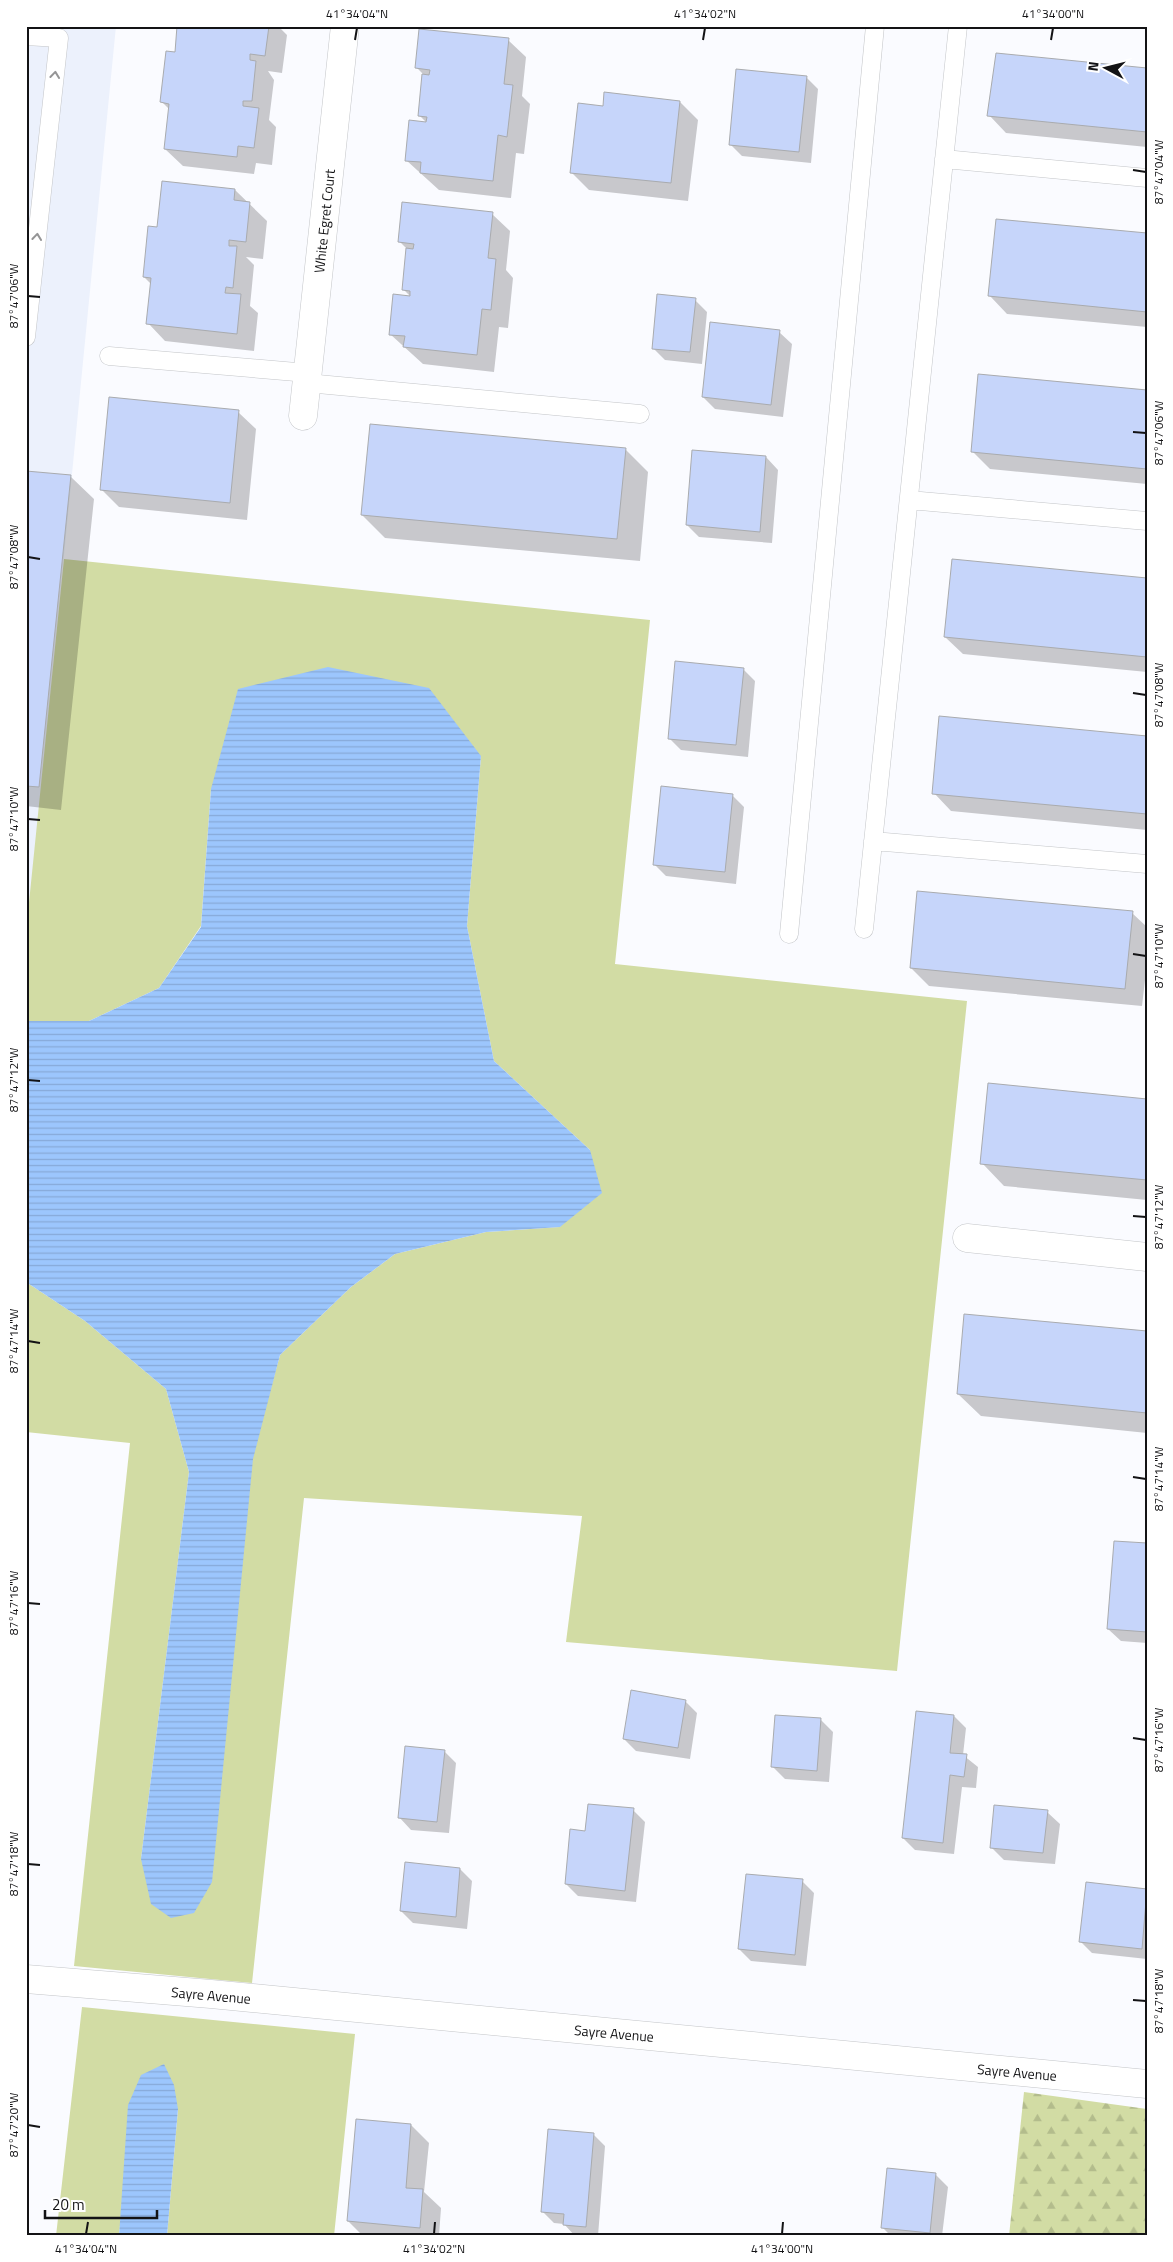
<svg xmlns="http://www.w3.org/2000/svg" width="1173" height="2262" viewBox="0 0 1173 2262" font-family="'Titillium Web',sans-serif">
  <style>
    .built { fill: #ecf1fc }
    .grass { fill: #d2dca4 }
    .forest { fill: url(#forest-firs) }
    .water { fill: url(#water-rules) }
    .shadow { fill: #0003 }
    .building { fill: #c6d5fa; stroke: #a9abae }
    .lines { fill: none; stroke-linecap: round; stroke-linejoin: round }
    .service-casing { stroke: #c3c5c8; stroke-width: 19 }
    .minor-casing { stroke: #c3c5c8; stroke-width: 29 }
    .service { stroke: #fff; stroke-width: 18 }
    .minor { stroke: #fff; stroke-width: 28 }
    .oneway { stroke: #959596 }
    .ticks { fill: none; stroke: #131315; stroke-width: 2 }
    .labels { text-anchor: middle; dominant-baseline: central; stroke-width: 4; stroke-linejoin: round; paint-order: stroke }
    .street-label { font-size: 14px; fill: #131315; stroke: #fff }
    .neatline { fill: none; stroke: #131315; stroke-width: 2 }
    .ticks-label { font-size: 12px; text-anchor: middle; fill: #131315 }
  </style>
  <defs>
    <pattern id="forest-firs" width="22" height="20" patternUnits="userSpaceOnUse" patternTransform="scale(1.25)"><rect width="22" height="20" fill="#d2dca4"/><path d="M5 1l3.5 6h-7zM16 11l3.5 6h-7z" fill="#b3bc8c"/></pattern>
    <pattern id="water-rules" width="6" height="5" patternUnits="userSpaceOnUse" patternTransform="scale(1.25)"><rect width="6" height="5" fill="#9cc6fd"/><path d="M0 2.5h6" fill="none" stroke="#86a9d8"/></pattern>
  </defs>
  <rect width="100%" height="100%" fill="#fafbff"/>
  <path class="built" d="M26 26H116L27 932H26Z"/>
  <path class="grass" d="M64 559 650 620 615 964 967 1001 897 1671 566 1642 582 1516 304 1498 252 1983 74 1966 130 1443 26 1432V1282L85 1321 166 1389 189 1472 141 1859 280 1355 351 1287 395 1254 486 1232 560 1227 590 1150 494 1061 467 926 481 756 211 789 201 926 159 988 89 1021H26V932Z
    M82 2007 355 2034 334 2236H167L178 2109 124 2181 119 2236H56Z"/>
  <path class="forest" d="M1024 2092 1147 2109V2236H1009Z"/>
  <path class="water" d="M328 667 429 688 481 756 467 926 494 1061 590 1150 602 1193 560 1227 486 1232 395 1254 351 1287 280 1355 253 1459 212 1882 194 1913 171 1918 151 1904 141 1859 189 1472 166 1389 85 1321 26 1282V1021H89L159 988 201 927 211 789 238 689Z
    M164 2064 174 2085 178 2109 167 2236H119L128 2105 141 2075Z"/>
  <path class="shadow" d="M179 26H278L287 35 282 73 268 71 274 80 269 120 276 127 272 165 256 163 254 174 183 166 165 149 170 110 162 102 176 53Z
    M508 40 526 57 522 96 530 104 524 154 516 153 511 198 439 190 406 160 428 124 419 115 424 75 416 67Z
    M1147 69V147L1006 133 989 115Z
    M806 77 818 89 811 163 742 156 730 144Z
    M680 102 698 120 688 201 589 190 571 172Z
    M163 183 235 190 267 221 263 259 246 257 254 265 250 306 258 313 254 351 165 341 148 323 152 285 144 277 158 228Z
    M492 214 510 231 506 270 513 278 508 328 499 327 494 372 423 364 390 334 411 297 403 289 407 249 399 241Z
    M1147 235V327L1007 314 990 296Z
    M695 300 707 312 702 364 665 360 653 348Z
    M779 332 792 344 783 417 715 409 703 397Z
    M1147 392V484L990 469 972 451Z
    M238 412 256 429 247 520 119 507 101 489Z
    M625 449 648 472 640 561 385 538 362 515Z
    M766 457 778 470 772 543 699 537 687 525Z
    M26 472 71 477 94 499 61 810 26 806Z
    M1147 580V672L963 654 945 637Z
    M743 669 755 681 748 757 681 750 669 738Z
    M1147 737V830L951 811 934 793Z
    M732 795 744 807 736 884 666 876 654 864Z
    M1132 913 1147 927V963L1142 1006 929 986 911 968Z
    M1147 1100V1200L1004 1186 982 1163Z
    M1147 1333V1433L981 1416 958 1394Z
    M1147 1545V1643L1121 1641 1108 1629Z
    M685 1701 697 1713 690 1759 636 1751 624 1739Z
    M917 1712 954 1716 966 1728 963 1755 978 1767 976 1788 962 1787 954 1854 915 1850 903 1838Z
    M821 1720 833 1732 829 1782 785 1779 773 1767Z
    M444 1751 456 1763 449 1833 411 1830 399 1817Z
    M633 1810 645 1822 636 1902 578 1896 566 1884Z
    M1047 1812 1060 1824 1055 1864 1004 1860 991 1847Z
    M460 1869 472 1881 467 1929 413 1923 401 1911Z
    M802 1881 814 1893 806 1966 751 1961 739 1949Z
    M1147 1890V1959L1092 1953 1080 1941Z
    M26 2094 29 2097 26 2134Z
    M411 2125 429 2143 424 2192 441 2208 439 2236H363L348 2221Z
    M593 2134 605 2146 598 2236H575L564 2224 554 2223 542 2211Z
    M888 2170 936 2175 948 2187 942 2236H891L882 2227Z"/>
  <path class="building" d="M177 26H269L265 56 250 54V60L256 61 252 101H243V106L259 108 254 148 238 146 237 157 164 149 169 104 160 102 166 51 175 52Z
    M419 29 509 38 504 84 513 85 507 137 498 135 493 181 420 173 421 162 405 161 409 120 426 122 427 117 418 116 422 74 429 75 430 70 415 68Z
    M996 53 1147 68V132L987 116Z
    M736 69 807 76 799 152 729 145Z
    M604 92 680 101 671 183 570 173 578 103 603 106Z
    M162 181 235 189 234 200 250 202 246 242 229 240V246H237L233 288 226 287 225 293 241 294 237 334 146 324 151 278 143 277 148 226 157 227Z
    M402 202 493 212 488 258 496 259 491 310 482 309 477 355 403 347 405 336 389 335 393 294 410 296V291L402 290 406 248 413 249 414 244 398 242Z
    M996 219 1147 233V312L988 296Z
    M657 294 696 298 690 352 652 349Z
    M710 322 780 330 771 405 702 397Z
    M978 374 1147 390V469L971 452Z
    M109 397 239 410 230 503 100 490Z
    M370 424 626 448 617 539 361 515Z
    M692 450 766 456 760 532 686 525Z
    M26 471 71 475 39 787 26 786Z
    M952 559 1147 578V657L944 637Z
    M675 661 744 668 736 745 668 739Z
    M939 716 1147 736V814L932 794Z
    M661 786 733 794 725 872 653 865Z
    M917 891 1133 911 1125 989 910 968Z
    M988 1083 1147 1099V1180L980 1164Z
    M964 1314 1147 1331V1413L957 1394Z
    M1114 1541 1147 1543V1632L1107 1629Z
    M631 1690 686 1700 678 1748 623 1739Z
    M916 1711 954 1715 950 1753 967 1754 964 1777 950 1775 943 1843 902 1838Z
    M775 1715 821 1718 817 1771 771 1767Z
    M405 1746 445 1750 437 1822 398 1818Z
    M588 1804 634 1808 625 1891 565 1884 570 1829 585 1831Z
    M994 1805 1048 1810 1043 1853 990 1848Z
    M405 1862 460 1868 456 1917 400 1911Z
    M746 1874 803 1879 795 1955 738 1949Z
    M1086 1882 1147 1889 1142 1949 1079 1942Z
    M356 2119 411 2124 406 2188 423 2189 420 2228 347 2221Z
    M548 2129 594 2133 586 2227 563 2225 564 2214 541 2212Z
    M887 2168 936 2173 930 2233 881 2228Z"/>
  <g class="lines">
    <g class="service-casing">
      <path id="service" d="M26 36 59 38 26 337
        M944 159 1147 178
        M109 356 308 373
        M307 383 640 414
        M909 500 1147 521
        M873 841 1147 864
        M864 929 958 26
        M789 934 875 26"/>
    </g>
    <g class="minor-casing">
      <path id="minor" d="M303 416 345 26
        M967 1238 1147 1257
        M26 1979 211 1994 1147 2084"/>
    </g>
    <use href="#service" class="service"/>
    <use href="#minor" class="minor"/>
  </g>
  <defs><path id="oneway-chevron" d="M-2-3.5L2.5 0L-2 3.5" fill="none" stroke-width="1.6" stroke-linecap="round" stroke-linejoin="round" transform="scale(1.25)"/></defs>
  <g class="oneway">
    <use href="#oneway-chevron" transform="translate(55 75) rotate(-84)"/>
    <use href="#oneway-chevron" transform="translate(37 237) rotate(-84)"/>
  </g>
  <path class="ticks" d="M355 40 357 28M703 40 705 28M1051 40 1053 28M1133 170 1146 172M28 296 40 297M1133 432 1146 433M28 557 40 559M1133 693 1146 695M28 819 40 820M1133 954 1146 956M28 1080 40 1081M1133 1216 1146 1217M28 1341 40 1343M1133 1477 1146 1479M28 1603 40 1604M1133 1738 1146 1740M28 1864 40 1865M1133 2000 1146 2001M28 2125 40 2127M86 2234 88 2222M434 2234 435 2222M782 2234 783 2222"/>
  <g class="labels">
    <g class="street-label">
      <text transform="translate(324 221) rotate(-84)">White Egret Court</text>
      <text transform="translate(211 1995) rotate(5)">Sayre Avenue</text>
      <text transform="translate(614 2033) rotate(5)">Sayre Avenue</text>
      <text transform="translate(1017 2072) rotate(5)">Sayre Avenue</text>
    </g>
  </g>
  <rect width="1173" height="2262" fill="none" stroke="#ffffff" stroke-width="55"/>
  <g transform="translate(1106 68) rotate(277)" stroke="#ffffff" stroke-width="4" paint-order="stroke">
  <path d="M0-4L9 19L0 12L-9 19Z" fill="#131315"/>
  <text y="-8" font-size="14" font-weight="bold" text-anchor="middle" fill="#131315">N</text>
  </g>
  <path d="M45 2210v8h112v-8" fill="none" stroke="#131315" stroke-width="2.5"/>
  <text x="52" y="2210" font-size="15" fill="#131315" stroke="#ffffff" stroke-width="4" paint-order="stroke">20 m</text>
  <rect x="28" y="28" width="1118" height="2206" class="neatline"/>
  <g class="ticks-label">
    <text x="357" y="18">41°34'04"N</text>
    <text x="705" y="18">41°34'02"N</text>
    <text x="1053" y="18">41°34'00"N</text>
    <text transform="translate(1159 172) rotate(-90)" y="4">87°47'04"W</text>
    <text transform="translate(14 296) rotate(-90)" y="4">87°47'06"W</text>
    <text transform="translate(1159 433) rotate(-90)" y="4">87°47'06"W</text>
    <text transform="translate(14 557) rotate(-90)" y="4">87°47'08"W</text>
    <text transform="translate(1159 695) rotate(-90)" y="4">87°47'08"W</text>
    <text transform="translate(14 819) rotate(-90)" y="4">87°47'10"W</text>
    <text transform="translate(1159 956) rotate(-90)" y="4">87°47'10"W</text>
    <text transform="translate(14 1080) rotate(-90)" y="4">87°47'12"W</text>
    <text transform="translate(1159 1217) rotate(-90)" y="4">87°47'12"W</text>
    <text transform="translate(14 1341) rotate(-90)" y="4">87°47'14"W</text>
    <text transform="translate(1159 1479) rotate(-90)" y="4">87°47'14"W</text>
    <text transform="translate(14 1603) rotate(-90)" y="4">87°47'16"W</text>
    <text transform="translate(1159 1740) rotate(-90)" y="4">87°47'16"W</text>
    <text transform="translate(14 1864) rotate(-90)" y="4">87°47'18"W</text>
    <text transform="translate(1159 2001) rotate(-90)" y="4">87°47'18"W</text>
    <text transform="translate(14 2125) rotate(-90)" y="4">87°47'20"W</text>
    <text x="86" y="2253">41°34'04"N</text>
    <text x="434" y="2253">41°34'02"N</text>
    <text x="782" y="2253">41°34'00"N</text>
  </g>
</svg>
